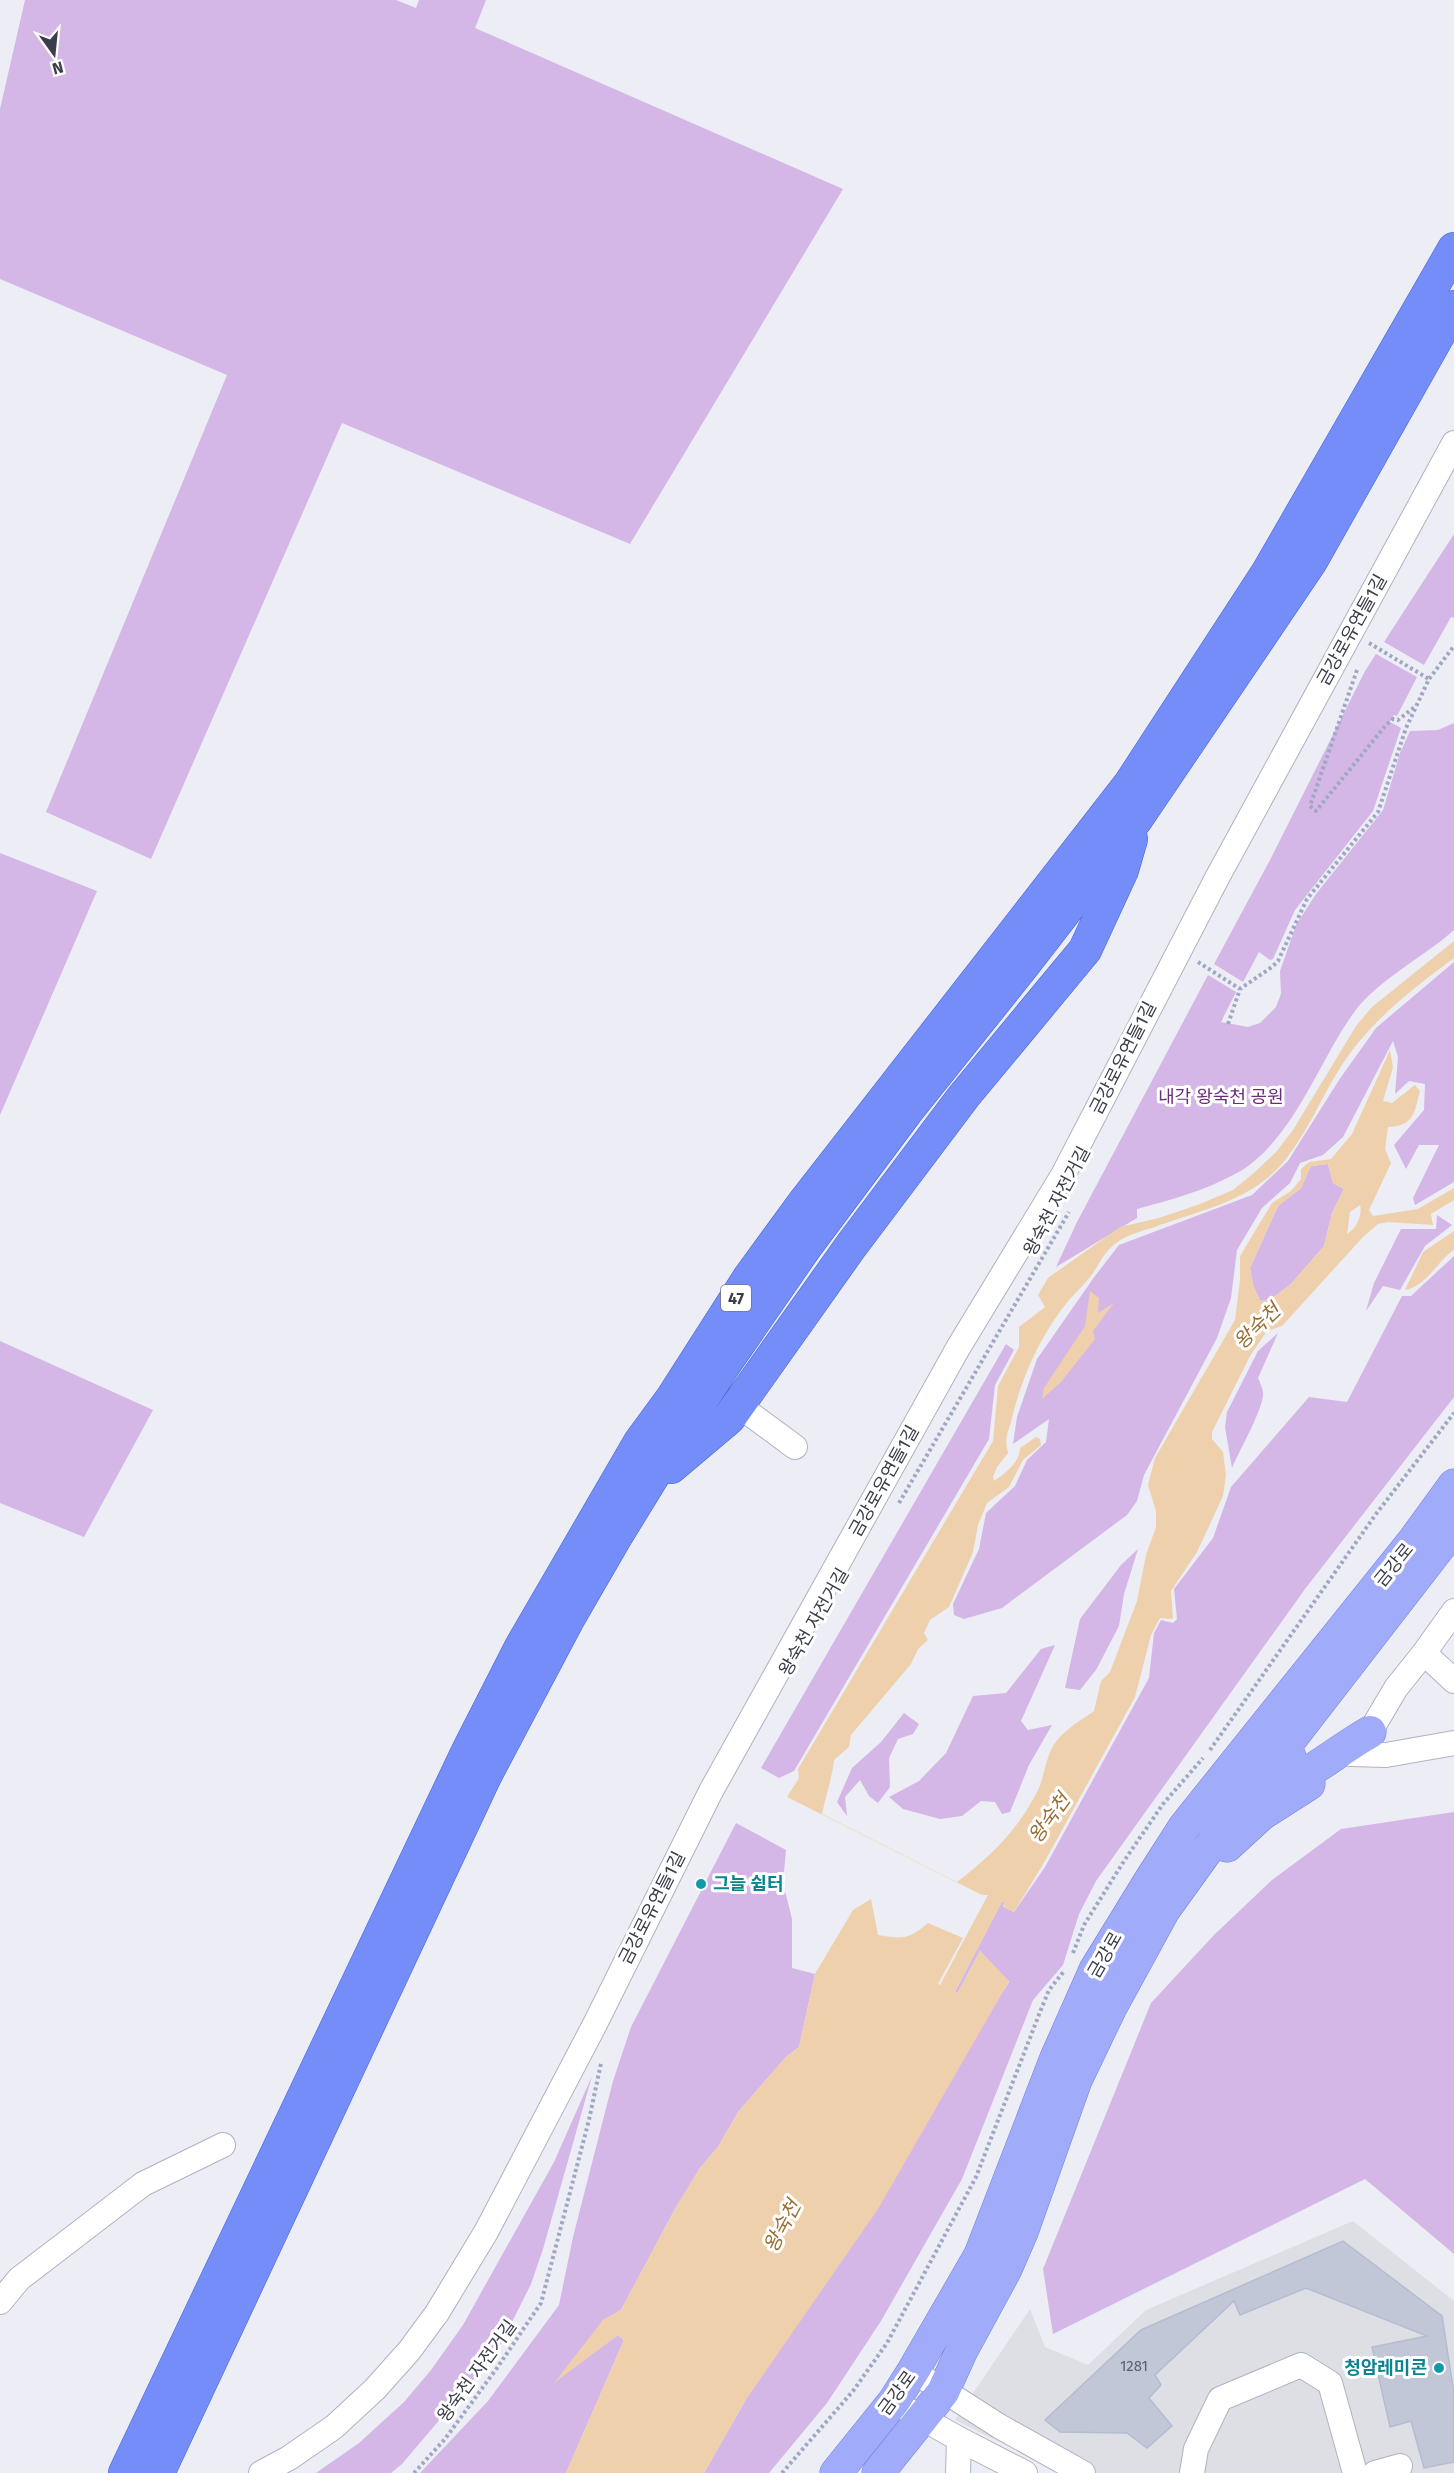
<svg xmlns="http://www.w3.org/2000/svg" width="1454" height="2473" viewBox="0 0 1454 2473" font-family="'Fira Sans','Noto Sans KR',sans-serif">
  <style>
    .industrial { fill: #dddfe5 }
    .green { fill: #d4b7e7 }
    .water { fill: #eed1ac; fill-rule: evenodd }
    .building { fill: #c2c7d7; stroke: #b5bcd1; stroke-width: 1.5 }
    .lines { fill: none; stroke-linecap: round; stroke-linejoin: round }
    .minor-casing { stroke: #afb2c1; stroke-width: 26 }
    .major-casing { stroke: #7081e0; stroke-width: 33 }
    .highway-casing { stroke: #4464d7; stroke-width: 34 }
    .path { stroke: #a0a7c2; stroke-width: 4; stroke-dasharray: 3 3; stroke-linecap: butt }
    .minor { stroke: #fff; stroke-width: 24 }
    .major { stroke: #a0acfa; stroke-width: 32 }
    .highway { stroke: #758df8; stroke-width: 33 }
    .culture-dot { fill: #0f9aa8; stroke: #fff; stroke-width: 2 }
    .labels { text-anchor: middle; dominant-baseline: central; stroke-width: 6; stroke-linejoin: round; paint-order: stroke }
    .number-label { font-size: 15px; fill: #5c606d }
    .shield { fill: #fff; stroke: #757780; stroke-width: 1.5 }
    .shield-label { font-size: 16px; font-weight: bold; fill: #3a3d4a }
    .street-label { font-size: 18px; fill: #3a3d4a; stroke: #fff }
    .park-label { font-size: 18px; fill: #692e7a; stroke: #fff }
    .culture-label { font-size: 18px; font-weight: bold; fill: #0d838f; stroke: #fff; text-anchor: start }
    .water-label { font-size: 20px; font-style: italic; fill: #9a6d30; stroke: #fff }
  </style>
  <rect width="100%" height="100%" fill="#ecedf5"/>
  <path class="industrial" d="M1353 2221 1454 2301V2473H1062L955 2420 1030 2309 1045 2347 1088 2365 1146 2310Z"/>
  <path class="green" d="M25 0H396L416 8 419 0H486L475 28 843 189 630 544 342 423 151 859 46 812 227 375 0 279V109Z
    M1454 534V618L1451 617 1424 665 1384 642Z
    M1376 654 1417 677 1397 716 1394 715 1390 722 1401 728 1373 811 1295 910 1273 959 1270 960 1259 952 1243 982 1214 964 1270 860 1365 671Z
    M1454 723V930C1424 957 1379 979 1355 1011 1318 1061 1293 1143 1235 1174 1204 1191 1170 1200 1137 1209V1218L1056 1267 1077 1222 1208 975 1236 992 1221 1022 1248 1027 1260 1023 1276 1007 1281 994 1280 971 1296 925 1316 894 1383 810 1400 753 1410 731 1438 730Z
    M0 853 97 891 0 1115Z
    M1454 962V1182L1415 1205 1413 1198 1439 1145H1419L1406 1169 1394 1145 1424 1110 1425 1084 1409 1081 1395 1094 1398 1057 1393 1041 1343 1137 1323 1155 1300 1163 1290 1183 1262 1208 1237 1250 1231 1298 1217 1338 1144 1475 1137 1501 1127 1515 1002 1608 964 1619 954 1615 953 1604 979 1549 986 1513 1015 1486 1027 1460 1046 1442 1049 1419 1013 1444 1017 1417 1037 1359 1095 1276 1119 1245 1252 1195 1288 1161 1339 1080 1376 1028Z
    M1328 1164 1333 1183 1344 1189 1332 1213 1324 1246 1291 1284 1270 1300 1260 1301 1253 1285 1250 1268 1278 1206 1301 1188 1311 1166Z
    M1437 1215 1452 1225 1425 1246 1400 1290 1383 1286 1366 1311 1374 1283 1401 1229H1436Z
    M1454 1256V1397L1305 1589 1096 1881 1079 1914 1063 1965 1033 2000 962 2179 881 2321 827 2403 769 2473H704L745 2401 1009 1982 980 1951 957 1994 955 1992 1002 1901 1005 1902 1003 1906 1014 1912 1045 1867 1149 1678 1154 1633 1161 1620 1173 1623 1177 1619 1174 1589 1213 1538 1231 1487 1309 1397 1347 1402 1402 1296H1411Z
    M1278 1333 1258 1378C1260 1382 1262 1387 1263 1392 1265 1406 1239 1451 1232 1468L1225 1427 1227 1412 1258 1351Z
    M0 1341 153 1410 84 1537 0 1503Z
    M1006 1344 1014 1350 995 1385 989 1439 794 1771 779 1778 761 1768Z
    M1138 1549 1124 1594 1119 1626 1096 1670 1080 1690 1065 1688 1080 1619 1121 1565Z
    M1055 1645 1021 1721 1028 1730 1052 1725 1029 1765 1010 1812 1002 1814 995 1802 981 1801 962 1816 940 1819 903 1809 889 1797 919 1781 946 1753 973 1696 1006 1693 1041 1649Z
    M904 1713 919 1724 913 1734 898 1739 889 1758 890 1787 878 1803 869 1796 860 1780 845 1797 847 1816 837 1802 852 1768 881 1742Z
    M1454 1812V2254L1365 2179 1053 2334 1043 2269 1151 2003 1214 1935 1272 1880 1341 1829Z
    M736 1823 786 1850 783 1883 792 1919V1968L815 1974 799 2047 786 2057 738 2112 718 2147 700 2168 675 2209 621 2310 603 2320 589 2356 618 2335 624 2340 566 2473H420L488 2401 559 2305 573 2237 613 2081 631 2027Z
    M592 2076 543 2249 531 2284 497 2352 402 2464 391 2473H316L359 2443 404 2402 431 2370 463 2325 554 2162Z"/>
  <path class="water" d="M1454 941V958C1411 990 1369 1022 1340 1068 1320 1100 1306 1136 1281 1165 1247 1203 1197 1211 1152 1228 1142 1231 1131 1234 1122 1239 1103 1251 1103 1260 1090 1277 1084 1285 1076 1292 1069 1300 1041 1334 1022 1376 1012 1418 1008 1435 1004 1435 1008 1453L997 1467 993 1477 994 1481C1006 1473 1020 1462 1020 1448L1036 1437 1040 1439 1041 1445 1023 1460 1009 1487 987 1503 978 1525 973 1552 949 1607 930 1620 924 1633 928 1640 918 1649 911 1664 851 1735 849 1747 834 1760C832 1778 826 1795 822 1814L957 1882C992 1855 1015 1833 1036 1794 1043 1782 1044 1767 1049 1755 1057 1733 1076 1724 1094 1711L1101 1681 1110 1672 1137 1601 1146 1555 1156 1527V1511L1148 1485 1155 1458 1235 1320 1240 1280V1256L1272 1203 1291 1191 1301 1179V1169L1309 1162 1331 1159 1352 1134 1390 1050 1393 1067 1383 1101 1392 1103 1415 1085 1420 1091C1414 1113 1414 1126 1388 1127L1385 1149 1391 1163 1369 1210 1373 1216 1418 1209 1454 1188V1200L1431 1214 1433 1225 1388 1222 1378 1224 1363 1237 1282 1326 1267 1331 1250 1356 1212 1432V1439L1223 1452 1226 1475 1223 1496 1197 1552 1171 1591 1173 1619 1160 1618 1151 1635 1135 1697 1045 1861 1014 1912 1003 1907 1005 1903 1002 1902 955 1992 957 1994 980 1951 1009 1981 878 2209 745 2401 704 2473H566L624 2340 618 2335 554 2383 603 2320 621 2310 675 2209 700 2168 718 2147 738 2112 786 2057 799 2047 815 1974 853 1910 871 1899 878 1935C903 1939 908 1940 928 1923L963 1938 938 1984 940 1985 988 1895H982L787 1797 799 1778 798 1769 993 1441 998 1386 1019 1347V1327L1045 1307 1038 1295 1048 1278 1120 1227 1159 1218 1200 1204 1233 1190 1255 1172 1276 1152 1293 1130 1356 1026 1372 1007ZM1328 1164 1333 1183 1344 1189 1332 1213 1324 1246 1291 1284 1270 1300 1260 1301 1253 1285 1250 1268 1278 1206 1301 1188 1311 1166ZM1360 1205C1363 1214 1356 1230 1347 1234L1350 1212Z
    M1454 1231V1250C1437 1261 1427 1286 1405 1290L1423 1252Z
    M1090 1291 1099 1298 1098 1313 1114 1303 1093 1331 1095 1339 1061 1382 1042 1399 1044 1388 1085 1326Z"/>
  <path class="building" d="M1343 2241 1442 2316 1454 2393V2462L1424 2468 1411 2421 1390 2427 1372 2347 1427 2336 1306 2288 1240 2315 1234 2301 1155 2375 1161 2385 1149 2398 1172 2426 1147 2448 1127 2433 1060 2432 1045 2420 1141 2330Z"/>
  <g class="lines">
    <g class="minor-casing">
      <path id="minor" d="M738 1405 795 1447
        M1424 1653 1454 1611
        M1370 1732 1396 1688 1424 1653 1454 1681
        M1351 1754 1386 1755 1454 1743
        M0 2302 19 2279 143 2184 223 2145
        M913 2371 999 2426 1083 2473
        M908 2410 959 2439 1025 2473
        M261 2473 289 2458 334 2427 375 2389 409 2351 437 2313 486 2232 594 2026 711 1791 958 1348 1063 1175 1217 878 1454 443
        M958 2473 959 2439
        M1192 2473 1196 2449 1220 2399 1301 2365 1330 2383 1355 2473
        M1375 2473 1400 2466"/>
    </g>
    <g class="major-casing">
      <path id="major" d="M1290 1757 1283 1765 1272 1782 1282 1787C1313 1772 1340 1749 1370 1732
        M1227 1846 1262 1814 1309 1784
        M836 2473 894 2401 913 2371 980 2255 1056 2058 1095 1970 1149 1882 1184 1827 1414 1540 1454 1485
        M878 2473 943 2392 961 2352 1006 2269 1022 2232 1076 2080 1111 2007 1164 1910 1239 1806 1454 1528"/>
    </g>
    <g class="highway-casing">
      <path id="highway" d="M671 1467 729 1418 851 1246 964 1096 1085 950 1122 870 1131 839
        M125 2473 468 1751 521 1647 640 1442 673 1397 749 1278 803 1204 1130 784 1268 572 1454 249
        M158 2473 485 1776 568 1619 616 1536 667 1453 724 1365 806 1246 906 1112 1025 963 1137 818 1311 561 1454 307"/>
    </g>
    <path class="path" d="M1369 643 1429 679
      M1357 670 1310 806 1316 811 1386 725 1393 719 1398 720 1416 706
      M1198 962 1240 989
      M1228 1024 1240 989 1272 967 1278 961 1307 899 1378 812 1406 728 1429 679 1454 646
      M899 1503 1069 1212
      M1210 1750 1376 1514 1454 1413
      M1073 1953 1084 1925 1124 1861 1163 1804 1203 1758
      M414 2473 445 2439 497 2368 541 2303 589 2120 601 2063
      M782 2473 853 2391 887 2343 976 2177 1040 2012 1049 1990 1065 1970"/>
    <use href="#minor" class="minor"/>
    <use href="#major" class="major"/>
    <use href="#highway" class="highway"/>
  </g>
  <g class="culture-dot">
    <circle cx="701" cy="1884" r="6"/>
    <circle cx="1439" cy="2368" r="6"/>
  </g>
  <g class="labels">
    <g class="number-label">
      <text x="1134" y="2366">1281</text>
    </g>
    <rect class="shield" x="721" y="1285" width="30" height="26" rx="4.5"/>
    <g class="shield-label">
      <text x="736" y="1298">47</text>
    </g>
    <g class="street-label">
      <text transform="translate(1352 630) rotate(-61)">금강로유연들1길</text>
      <text transform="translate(1123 1058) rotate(-63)">금강로유연들1길</text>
      <text transform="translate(1057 1201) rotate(-62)">왕숙천 자전거길</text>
      <text transform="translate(884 1481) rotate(-61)">금강로유연들1길</text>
      <text transform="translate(1394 1565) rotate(-51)">금강로</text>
      <text transform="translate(814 1622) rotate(-60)">왕숙천 자전거길</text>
      <text transform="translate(652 1908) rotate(-63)">금강로유연들1길</text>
      <text transform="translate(1105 1955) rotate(-60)">금강로</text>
      <text transform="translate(477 2371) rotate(-54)">왕숙천 자전거길</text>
      <text transform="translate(897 2393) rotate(-54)">금강로</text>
    </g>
    <g class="park-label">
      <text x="1221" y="1097">내각 왕숙천 공원</text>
    </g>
    <g class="culture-label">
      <text x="713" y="1884">그늘 쉼터</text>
      <text x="1427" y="2368" text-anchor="end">청암레미콘</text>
    </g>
    <g class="water-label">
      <text transform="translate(1257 1326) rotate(-44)">왕숙천</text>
      <text transform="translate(1049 1818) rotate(-54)">왕숙천</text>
      <text transform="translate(782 2226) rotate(-62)">왕숙천</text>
    </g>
  </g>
  <g transform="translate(54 54) rotate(165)" stroke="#ffffff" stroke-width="4.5" paint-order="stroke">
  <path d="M0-4.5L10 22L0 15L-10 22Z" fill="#3a3d4a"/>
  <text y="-9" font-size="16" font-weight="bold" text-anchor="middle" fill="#3a3d4a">N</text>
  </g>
</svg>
